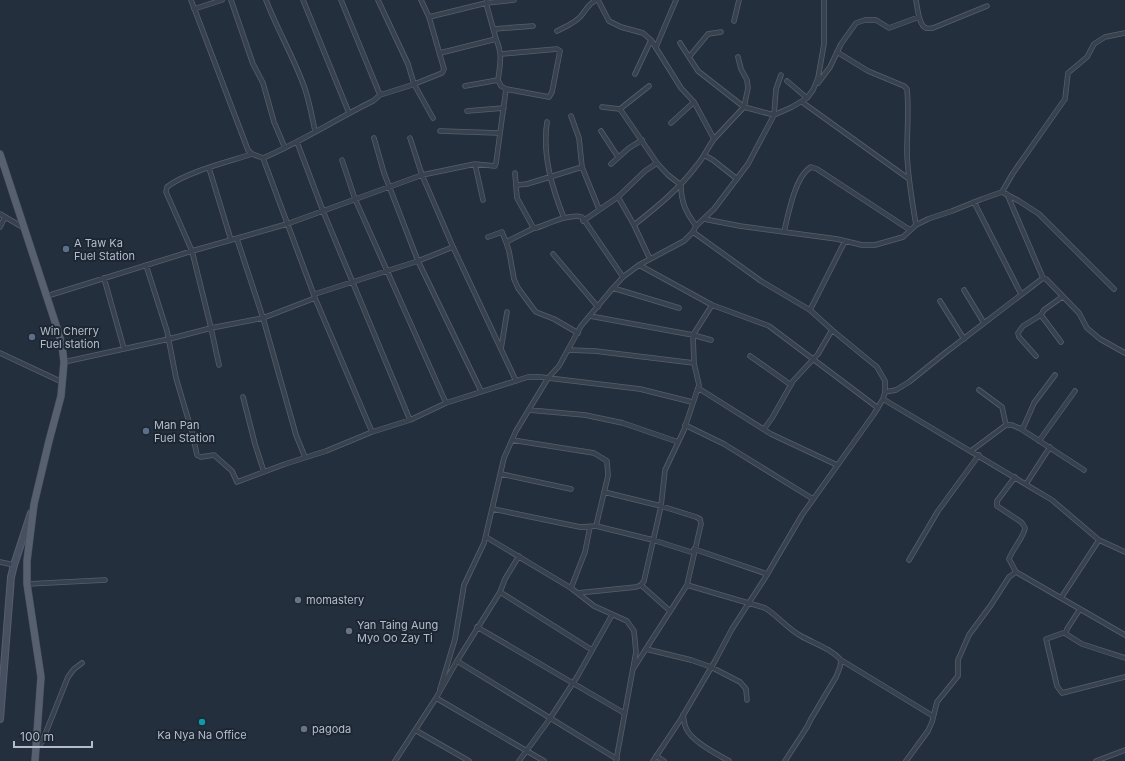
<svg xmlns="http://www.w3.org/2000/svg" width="1125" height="761" viewBox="0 0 1125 761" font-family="Inter,sans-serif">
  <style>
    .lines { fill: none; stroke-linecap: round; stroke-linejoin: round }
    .minor-casing { stroke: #565f6c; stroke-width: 5.5 }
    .secondary-casing { stroke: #565f6c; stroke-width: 8 }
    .primary-casing { stroke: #414a57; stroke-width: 8 }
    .minor { stroke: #38414e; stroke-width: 4 }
    .secondary { stroke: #465061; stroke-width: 6 }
    .primary { stroke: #56606e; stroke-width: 7 }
    .service-dot { fill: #5c6f8a; stroke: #1d2633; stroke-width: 1.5 }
    .worship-dot { fill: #6b7280; stroke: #1d2633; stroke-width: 1.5 }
    .culture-dot { fill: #0f9aa8; stroke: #1d2633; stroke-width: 1.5 }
    .labels { text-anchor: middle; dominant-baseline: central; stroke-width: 4; stroke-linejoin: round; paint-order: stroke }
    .poi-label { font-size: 11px; fill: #b4bcc9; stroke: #1d2633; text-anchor: start }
  </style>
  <rect width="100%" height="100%" fill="#242f3e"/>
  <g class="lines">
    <g class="minor-casing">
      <path id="minor" d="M191 0 248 150 252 154 263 158
        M231 0 253 64 263 83 274 122 285 148
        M266 0C277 29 293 56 304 86 309 100 312 116 315 131
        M303 0 349 113
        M341 0 380 95
        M378 0 408 64 414 84 433 118
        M598 0 609 21 621 27 643 33 651 40 681 88 694 102 714 139C708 147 704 157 697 165 680 188 657 207 634 225
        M916 0C917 6 919 26 926 28 927 29 931 28 933 28L987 6
        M194 9 222 0
        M429 17 486 3 514 0
        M734 21 739 0
        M493 29 533 26
        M557 31C565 27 575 23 581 16 588 8 586 6 596 0
        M680 43 698 71 744 107 774 115 792 107 807 98 813 90 818 78 824 44V0
        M656 47 676 0
        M837 52 868 71 904 86 907 89C909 110 907 132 907 154 908 178 912 201 916 225
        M440 53 496 39 486 3 487 0
        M689 57 708 34 721 32
        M635 74 651 40
        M498 80 501 86 506 89 549 97 552 92 560 51 557 49 501 54
        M787 81 807 98
        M818 83 830 67 841 44 856 23 865 20H876L889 28 919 17
        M465 86 498 80C500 64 503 55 496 39
        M802 102 909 179
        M602 107 620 109 649 86
        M620 109 657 163 668 175 681 185C681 203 686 212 696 226
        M467 111 504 108
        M571 116 579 138 582 167 599 209
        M547 122C542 155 552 188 564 218
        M671 123 694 102
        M440 131 499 133
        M601 131 618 157
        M374 138 384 173 418 261 481 391
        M410 138 422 175 453 247 516 381
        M714 139 744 107 748 88 747 80 741 69 738 57
        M297 142 323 211 410 420
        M704 155 713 160 737 179
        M342 160 355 199 446 403
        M475 164 483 200
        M611 164 629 148 642 140
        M209 168 231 240
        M515 173 517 198 533 227 536 228C548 224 570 213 582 217L623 277
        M517 185 527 184 582 167
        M1002 192 1013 173 1065 99 1068 73 1087 57 1094 44 1105 37 1125 33
        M1007 194 1043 278
        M618 197 634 225 650 259
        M974 202 1021 294
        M0 214 24 228
        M704 219 740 226 837 239 862 245H875L903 237 916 225 928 219 952 211 982 199 1002 192 1019 201 1039 214 1114 289
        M583 221 618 197 645 171 657 163
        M0 227 5 217
        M534 228 506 242 509 251 514 279 518 288 532 307 536 312 554 319 578 333
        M784 232C788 215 795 176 811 167L817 169 910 230
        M488 237 502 232 506 242
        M237 239 263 318 296 435 305 457
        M553 254 598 307
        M146 265 167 331 176 378 192 432 197 455 201 457 214 455 232 471 237 482 285 464 326 451 372 432 410 420 446 403 528 377H540L640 389 692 402
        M639 265 712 305 769 326 878 408
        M104 278 124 349
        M613 288 679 308
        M964 290 984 323
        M315 294 418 261 453 247
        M47 296 192 251 287 224 422 175 475 164 495 166 496 163 506 89
        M940 301 964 339
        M810 310 845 241
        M590 316 693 335 711 340
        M1061 342 1041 315 1044 310 1062 297
        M501 349 507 312
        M568 350 595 351 694 363
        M0 353 62 382
        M750 356 791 385
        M1036 356 1019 337 1018 333 1023 326 1041 315
        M64 362 169 339 211 328 263 318 315 298
        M219 365 211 328 192 251 166 192 167 187C186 172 228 162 252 154
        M698 388 771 434 837 465
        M979 390 1002 407 1006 425
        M885 392 896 390 909 382 945 353 1043 278 1046 279 1079 313 1087 328 1100 339 1125 353
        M243 397 255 444 264 472
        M883 399 1052 500 1099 540 1125 552
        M529 410 585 415 623 423 678 442
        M685 425 724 444 813 499
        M764 429 772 418 793 381 818 354 832 330
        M1021 429 1084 470
        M372 432 315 298 263 158C301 142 336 119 373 101L380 95 412 85 442 73 444 69 429 17 421 0
        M512 440 594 453 607 461 608 476 596 526
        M1039 441 1075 391
        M971 451 1006 425H1012L1021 429 1024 426 1034 403 1055 375
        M501 474 571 489
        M1015 477 997 501V506L1021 522C1023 524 1024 525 1025 528 1025 535 1012 550 1009 559L1016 572
        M1026 484 1050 447
        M604 492 661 506 696 517 700 519 701 524 687 585 633 669
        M493 509 580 527 596 526 653 540 694 553
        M486 537 571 588 594 606 627 621 634 631 636 652 616 761
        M694 549 767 574
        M909 560 938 511 979 455
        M0 562 14 565
        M27 584 105 580
        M641 585 670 611
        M687 585 765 608C778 616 788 629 801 636 815 644 830 648 841 660L840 667 836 677 811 719 807 727 785 761
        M571 588 585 552 590 527
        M500 592 505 579 519 556
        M578 593 636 587 641 585 644 581 661 506 665 470 684 430 699 385 694 363 693 335 712 305
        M1061 598 1099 540
        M1080 609 1067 629 1066 634 1082 644 1125 658
        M477 627 624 713
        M1066 632 1046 639 1057 686 1062 693 1125 677
        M646 649 691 660 711 667 740 682 746 689 747 700
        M841 660 933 716
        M457 661 617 759
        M440 689 455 639 464 585 484 543 504 458 516 431 548 378 559 366 581 326 613 288 623 277 639 265 684 241 693 232 696 226 714 209 748 164 774 115 776 89 781 75
        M436 698 544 761
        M683 715C684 719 684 724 686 728 692 742 717 754 729 761
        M415 730 469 761
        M37 747 42 742 68 677 74 669 82 663
        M656 756 664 761
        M395 761 436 698 457 661 500 592 592 650
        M519 761 549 720 577 677 612 615
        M653 761 681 719 715 661 732 629 765 578 802 515 874 414 883 399 885 392V381L877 367 832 330 810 310 761 281 693 232
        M906 761 928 731 932 722 937 702 958 676V660L969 635 991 605 1009 577 1016 572 1125 635
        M1096 761 1125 750"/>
    </g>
    <g class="secondary-casing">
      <path id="secondary" d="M0 719 11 577 14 565 31 513"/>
    </g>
    <g class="primary-casing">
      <path id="primary" d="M0 154 58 331 62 345 64 362 61 396 49 441 34 504 27 561V584L41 677 35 761"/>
    </g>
    <use href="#minor" class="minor"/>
    <use href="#secondary" class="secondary"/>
    <use href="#primary" class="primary"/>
  </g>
  <g class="service-dot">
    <circle cx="66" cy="249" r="4"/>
    <circle cx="32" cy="337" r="4"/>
    <circle cx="146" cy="431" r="4"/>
  </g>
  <g class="worship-dot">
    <circle cx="298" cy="600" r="4"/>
    <circle cx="349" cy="631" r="4"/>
    <circle cx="304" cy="729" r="4"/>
  </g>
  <circle class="culture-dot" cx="202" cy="722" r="4"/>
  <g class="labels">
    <g class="poi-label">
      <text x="74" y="243">A Taw Ka<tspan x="74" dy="13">Fuel Station</tspan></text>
      <text x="40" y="331">Win Cherry<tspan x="40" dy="13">Fuel station</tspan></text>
      <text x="154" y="425">Man Pan<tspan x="154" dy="13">Fuel Station</tspan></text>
      <text x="306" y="600">momastery</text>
      <text x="357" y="625">Yan Taing Aung<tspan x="357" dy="13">Myo Oo Zay Ti</tspan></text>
      <text x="312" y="729">pagoda</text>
      <text x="202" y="735" text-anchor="middle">Ka Nya Na Office</text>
    </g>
  </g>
  <path d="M14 741v6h78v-6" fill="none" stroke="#b4bcc9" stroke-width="2"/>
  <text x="20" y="741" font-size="12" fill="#b4bcc9" stroke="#1d2633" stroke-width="3" paint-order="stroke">100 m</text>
</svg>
